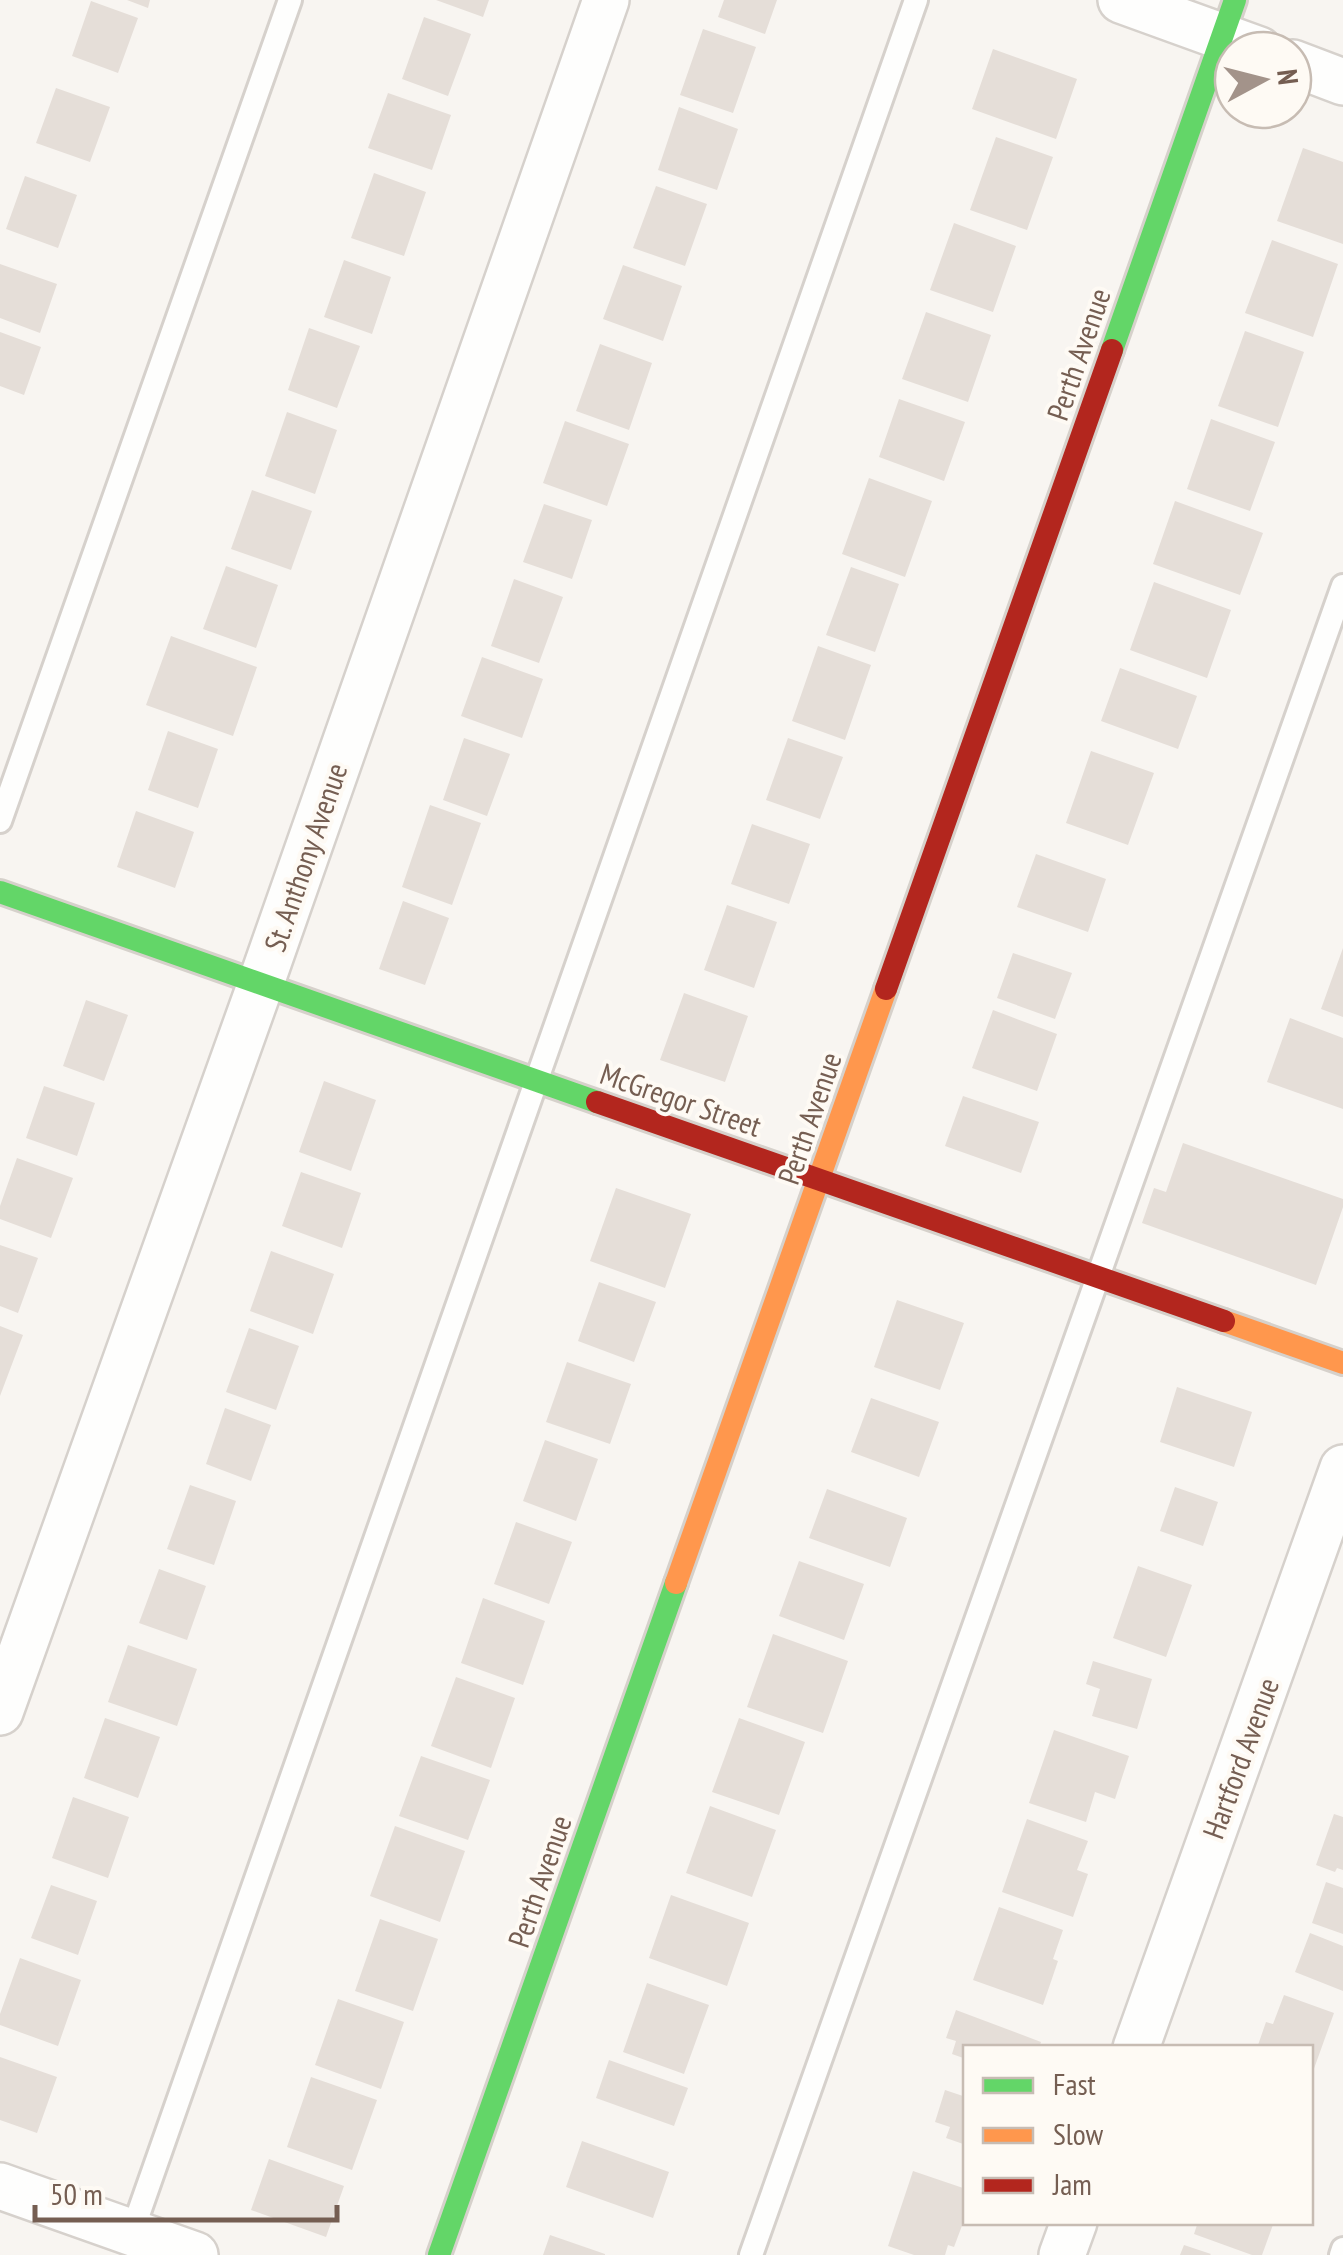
<svg xmlns="http://www.w3.org/2000/svg" width="1343" height="2255" viewBox="0 0 1343 2255" font-family="'PT Sans Narrow',sans-serif">
  <style>
    .building { fill: #e5ded8 }
    .lines { fill: none; stroke-linecap: round; stroke-linejoin: round }
    .lane-casing { stroke: #d6d1cc; stroke-width: 28 }
    .street-casing { stroke: #d6d1cc; stroke-width: 50 }
    .fast-casing { stroke: #d6d1cb; stroke-width: 28 }
    .slow-casing { stroke: #d6d1cb; stroke-width: 28 }
    .jam-casing { stroke: #d6d1cb; stroke-width: 28 }
    .lane { stroke: #fefefd; stroke-width: 22 }
    .street { stroke: #fefefd; stroke-width: 45 }
    .fast { stroke: #63d668; stroke-width: 22 }
    .slow { stroke: #ff974d; stroke-width: 22 }
    .jam { stroke: #b3261e; stroke-width: 22 }
    .labels { text-anchor: middle; dominant-baseline: central; stroke-width: 8; stroke-linejoin: round; paint-order: stroke }
    .street-label { font-size: 30px; fill: #755e52; stroke: #fefaf4 }
  </style>
  <rect width="100%" height="100%" fill="#f8f5f1"/>
  <path class="building" d="M127 0H150L148 8Z
    M436 0H489L483 17Z
    M724 0H777L765 34 718 17Z
    M91 1 138 18 118 73 72 56Z
    M424 17 471 34 448 96 402 79Z
    M703 29 756 47 733 113 680 95Z
    M993 49 1077 79 1056 139 972 109Z
    M56 88 110 107 90 162 36 143Z
    M388 93 451 115 432 170 368 148Z
    M679 107 738 129 717 190 658 170Z
    M996 137 1053 157 1027 230 970 210Z
    M1303 148 1343 162V244L1277 221Z
    M374 173 426 192 404 256 351 238Z
    M25 176 77 195 58 248 6 229Z
    M656 186 707 204 685 266 633 248Z
    M954 223 1016 246 993 312 930 290Z
    M1272 240 1338 264 1313 337 1245 313Z
    M344 260 391 277 372 334 324 317Z
    M0 264 57 284 40 333 0 318Z
    M623 265 682 286 663 341 603 319Z
    M926 312 991 335 968 402 902 379Z
    M309 328 360 346 337 408 288 390Z
    M1245 331 1304 352 1278 427 1218 406Z
    M0 332 41 347 24 395 0 386Z
    M600 344 652 363 629 430 576 411Z
    M899 399 965 422 944 481 879 457Z
    M287 412 337 430 315 494 265 476Z
    M1211 419 1275 442 1250 511 1187 489Z
    M565 421 629 444 607 506 543 483Z
    M869 478 932 501 905 577 842 554Z
    M252 490 312 511 291 570 231 549Z
    M1175 501 1263 533 1240 595 1153 564Z
    M544 504 592 520 572 579 523 562Z
    M226 566 278 585 256 648 203 629Z
    M851 567 899 584 875 652 826 635Z
    M514 579 563 597 539 663 491 646Z
    M1154 582 1231 610 1207 678 1130 650Z
    M171 636 257 667 233 736 146 705Z
    M818 646 871 665 845 740 792 721Z
    M482 657 543 679 522 738 461 716Z
    M1120 668 1197 696 1178 749 1101 721Z
    M168 731 218 749 198 808 148 790Z
    M464 738 510 754 487 816 443 800Z
    M788 738 843 757 820 819 766 800Z
    M1091 751 1154 773 1128 845 1066 823Z
    M430 805 481 823 452 905 402 887Z
    M136 811 194 832 175 888 117 867Z
    M752 824 810 844 789 904 731 884Z
    M1036 854 1106 879 1088 932 1017 907Z
    M403 901 449 918 425 985 379 969Z
    M727 905 777 922 754 988 704 970Z
    M1343 948V1017L1321 1009Z
    M1013 953 1072 973 1055 1019 997 998Z
    M684 993 748 1016 725 1082 660 1060Z
    M86 1000 128 1015 104 1081 63 1066Z
    M993 1010 1057 1034 1037 1091 972 1068Z
    M1290 1018 1343 1038V1109L1267 1082Z
    M324 1081 376 1100 351 1171 299 1152Z
    M44 1086 95 1103 77 1156 26 1138Z
    M963 1096 1039 1122 1021 1173 945 1146Z
    M1183 1143 1343 1199V1207L1316 1285 1142 1223 1154 1188 1166 1192Z
    M17 1158 73 1178 51 1238 0 1219V1206Z
    M301 1172 361 1193 342 1248 282 1226Z
    M616 1188 691 1214 665 1288 590 1261Z
    M0 1245 38 1258 18 1313 0 1306Z
    M271 1251 334 1274 313 1334 250 1311Z
    M599 1282 656 1302 634 1362 578 1341Z
    M897 1300 964 1323 940 1390 874 1367Z
    M0 1326 23 1335 0 1396Z
    M249 1328 299 1346 276 1410 226 1392Z
    M567 1362 631 1384 610 1444 546 1422Z
    M1177 1387 1252 1412 1234 1467 1160 1442Z
    M871 1398 939 1422 919 1477 851 1452Z
    M225 1408 271 1425 251 1481 206 1464Z
    M545 1440 598 1459 576 1521 523 1501Z
    M190 1485 236 1501 214 1565 167 1549Z
    M1175 1487 1218 1502 1203 1546 1160 1531Z
    M827 1489 907 1518 890 1567 809 1538Z
    M516 1522 572 1542 549 1604 494 1584Z
    M799 1561 864 1584 844 1640 779 1616Z
    M1138 1566 1192 1585 1166 1657 1113 1638Z
    M159 1569 206 1586 187 1640 139 1623Z
    M483 1598 545 1621 523 1685 461 1663Z
    M773 1634 848 1661 823 1733 747 1707Z
    M128 1645 197 1669 177 1726 108 1702Z
    M1093 1661 1152 1679 1137 1729 1092 1716 1100 1689 1086 1684Z
    M456 1677 515 1698 491 1768 431 1746Z
    M105 1718 160 1737 138 1798 84 1778Z
    M739 1718 805 1742 779 1815 712 1792Z
    M1054 1730 1129 1756 1115 1799 1095 1792 1086 1822 1029 1803Z
    M421 1756 490 1780 468 1840 399 1816Z
    M73 1797 129 1817 108 1878 52 1858Z
    M710 1806 776 1830 752 1897 686 1873Z
    M1334 1814 1343 1817V1870L1337 1868 1335 1872 1316 1865Z
    M1027 1819 1088 1841 1077 1870 1088 1874 1073 1917 1002 1892Z
    M395 1826 465 1851 440 1922 370 1896Z
    M1326 1882 1343 1888V1934L1312 1923Z
    M51 1885 97 1901 78 1955 31 1938Z
    M671 1895 749 1923 727 1986 649 1958Z
    M999 1907 1063 1930 1053 1959 1058 1961 1043 2005 973 1980Z
    M380 1919 438 1939 413 2011 355 1991Z
    M1310 1933 1343 1946V1991L1295 1972Z
    M20 1958 81 1980 58 2046 0 2025V2014Z
    M647 1983 709 2005 684 2074 623 2052Z
    M1284 1995 1334 2013 1311 2077 1310 2048H1257L1266 2022 1273 2024Z
    M338 1999 404 2022 381 2089 315 2065Z
    M956 2010 1041 2042 1039 2048H966V2059L952 2054 956 2041 946 2038Z
    M0 2057 57 2077 37 2133 0 2120Z
    M609 2060 688 2088 674 2126 596 2098Z
    M311 2077 377 2100 352 2170 287 2147Z
    M945 2090 966 2097V2145L946 2138 950 2127 935 2122Z
    M582 2141 669 2172 653 2218 566 2187Z
    M269 2159 344 2186 326 2237 251 2210Z
    M913 2171 966 2189V2215L954 2247 948 2245 945 2255H914L888 2246Z
    M1198 2222H1274L1262 2255H1252L1194 2234Z
    M550 2235 605 2254V2255H543Z
    M1184 2245 1211 2254 1210 2255H1180Z"/>
  <g class="lines">
    <g class="lane-casing">
      <path id="lane" d="M0 821 290 0
        M132 2232 916 0
        M751 2255 1343 586
        M1341 2255 1343 2249"/>
    </g>
    <g class="street-casing">
      <path id="street" d="M1121 0 1259 50
        M1293 63 1343 82
        M0 1712 261 983 606 0
        M1136 2048 1343 1468
        M0 2186 195 2255
        M1062 2255 1074 2222"/>
    </g>
    <g class="fast-casing">
      <path id="fast" d="M1112 350 1235 0
        M0 892 597 1102
        M439 2255 676 1583"/>
    </g>
    <g class="slow-casing">
      <path id="slow" d="M1224 1321 1343 1363
        M676 1583 886 989"/>
    </g>
    <g class="jam-casing">
      <path id="jam" d="M886 989 1112 350
        M597 1102 1224 1321"/>
    </g>
    <use href="#lane" class="lane"/>
    <use href="#street" class="street"/>
    <use href="#fast" class="fast"/>
    <use href="#slow" class="slow"/>
    <use href="#jam" class="jam"/>
  </g>
  <g class="labels">
    <g class="street-label">
      <text transform="translate(1078 354) rotate(-71)">Perth Avenue</text>
      <text transform="translate(305 857) rotate(-71)">St. Anthony Avenue</text>
      <text transform="translate(681 1099) rotate(19)">McGregor Street</text>
      <text transform="translate(809 1118) rotate(-71)">Perth Avenue</text>
      <text transform="translate(1240 1758) rotate(-70)">Hartford Avenue</text>
      <text transform="translate(539 1881) rotate(-71)">Perth Avenue</text>
    </g>
  </g>
  <rect x="963" y="2045" width="350" height="180" fill="#fefaf4" stroke="#c7bcb3" stroke-width="2.5"/>
  <rect x="983" y="2078" width="50" height="15" fill="#63d668" stroke="#c7bcb3" stroke-width="2.5"/>
  <text x="1053" y="2095" font-size="30" fill="#755e52">Fast</text>
  <rect x="983" y="2128" width="50" height="15" fill="#ff974d" stroke="#c7bcb3" stroke-width="2.5"/>
  <text x="1053" y="2145" font-size="30" fill="#755e52">Slow</text>
  <rect x="983" y="2178" width="50" height="15" fill="#b3261e" stroke="#c7bcb3" stroke-width="2.5"/>
  <text x="1053" y="2195" font-size="30" fill="#755e52">Jam</text>
  <g transform="translate(1263 80) rotate(83)"><circle r="48" fill="#fefaf4" stroke="#c7bcb3" stroke-width="2.5"/>
  <path d="M0-8L18 38L0 25L-18 38Z" fill="#a3938a"/>
  <text y="-15" font-size="28" font-weight="bold" text-anchor="middle" fill="#755e52">N</text>
  </g>
  <path d="M35 2205v15h302v-15" fill="none" stroke="#755e52" stroke-width="5"/>
  <text x="50" y="2205" font-size="30" fill="#755e52" stroke="#fefaf4" stroke-width="8" paint-order="stroke">50 m</text>
</svg>
